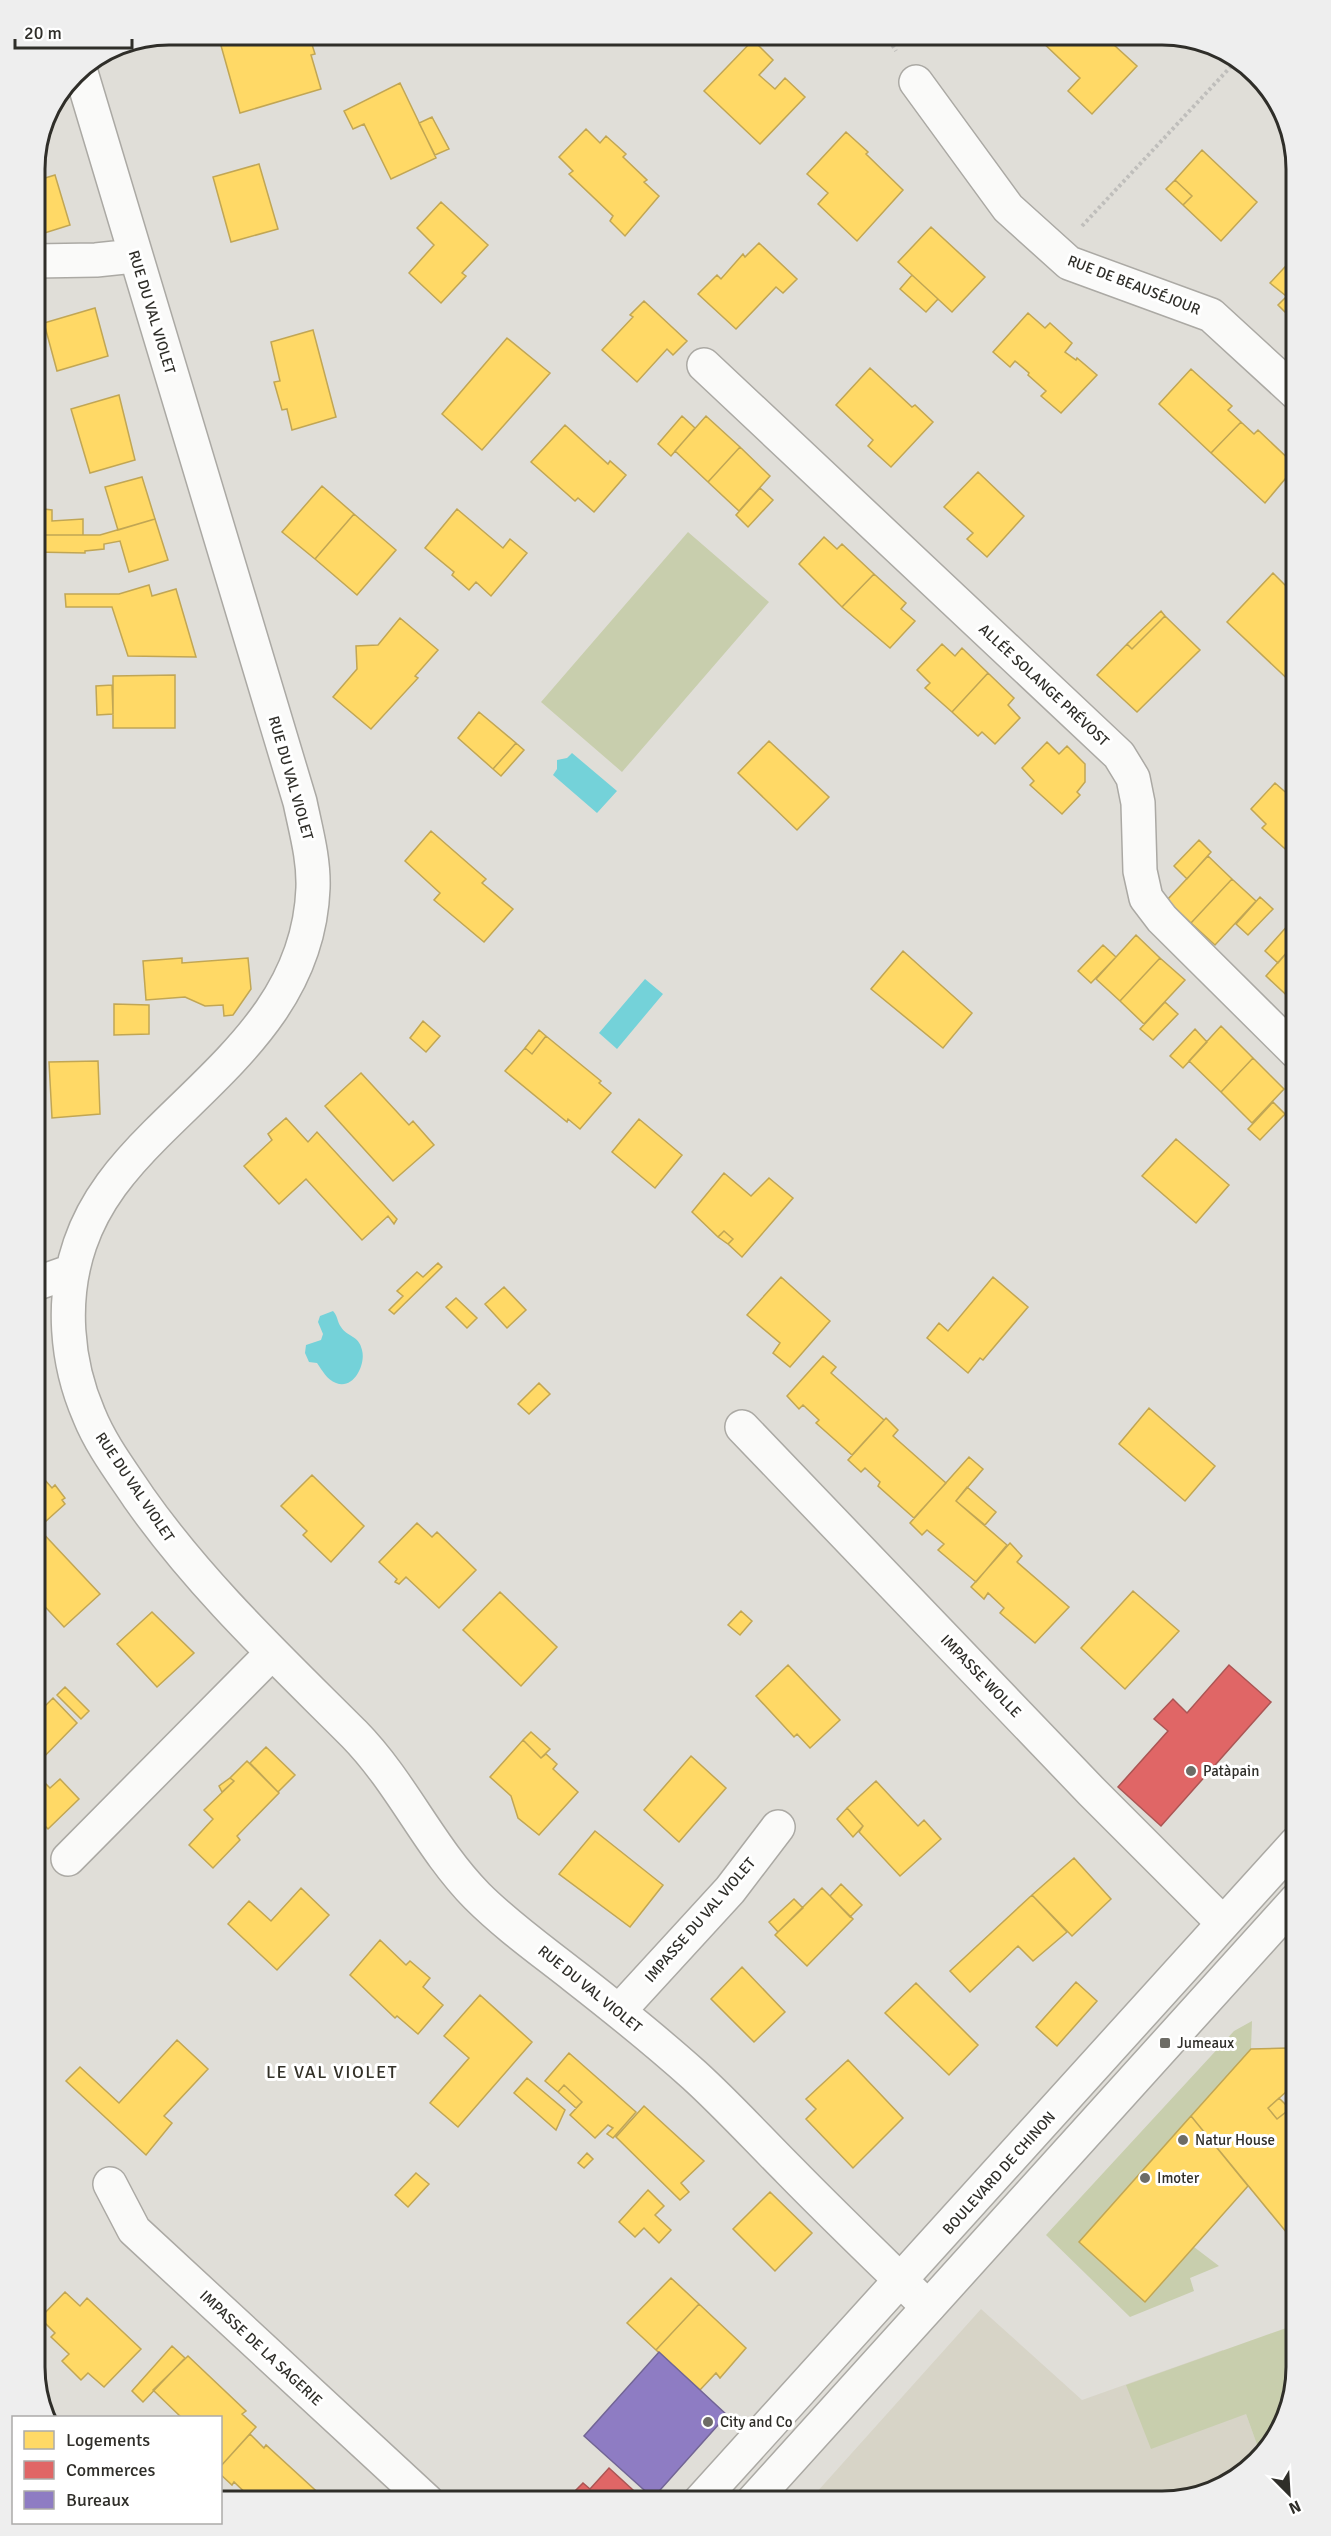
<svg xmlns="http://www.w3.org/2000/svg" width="1331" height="2536" viewBox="0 0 1331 2536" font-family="Signika,sans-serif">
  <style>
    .built { fill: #d7d4c7 }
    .green { fill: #c8cead }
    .water { fill: #74d2d9 }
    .homes { fill: #ffd966; stroke: #c1a654; stroke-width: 1.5 }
    .shops { fill: #e06666; stroke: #ab5554; stroke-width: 1.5 }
    .offices { fill: #8e7cc3; stroke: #726595; stroke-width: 1.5 }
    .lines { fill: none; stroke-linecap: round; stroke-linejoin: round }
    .minor-casing { stroke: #aba9a4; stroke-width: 36 }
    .major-casing { stroke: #aba9a4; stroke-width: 36 }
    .path { stroke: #bfbebb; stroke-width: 4; stroke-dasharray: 3 3; stroke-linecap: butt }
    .minor { stroke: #fafaf9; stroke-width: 33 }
    .major { stroke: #fafaf9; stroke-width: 33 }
    .poi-dot { fill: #6d6c66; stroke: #fff; stroke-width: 2 }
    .labels { text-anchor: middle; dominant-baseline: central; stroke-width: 6; stroke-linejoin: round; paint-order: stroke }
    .street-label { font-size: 15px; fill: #2f2e29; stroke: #fff }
    .poi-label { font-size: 15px; fill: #2f2e29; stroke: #fff; text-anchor: start }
    .quarter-label { font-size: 18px; letter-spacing: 1.5px; fill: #333128; stroke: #fff }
    .rim { fill: none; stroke: #2f2e29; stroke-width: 3 }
  </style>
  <rect width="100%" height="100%" fill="#e0ded8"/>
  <path class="built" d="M981 2309 1082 2400 1223 2350 1260 2453 1214 2491 1162 2501H819L816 2493Z"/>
  <path class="green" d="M688 532 769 602 622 772 541 702Z
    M1252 2021 1251 2049 1191 2116 1145 2302 1194 2247 1219 2266 1190 2278 1194 2291 1130 2317 1046 2235 1234 2031Z
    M1292 2326 1296 2339V2367L1274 2441 1260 2453 1246 2414 1151 2449 1126 2385Z"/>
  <path class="water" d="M572 753 617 791 597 813 553 775 557 769V760L567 758Z
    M645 979 663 994 617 1049 599 1033Z
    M333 1311C338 1316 337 1322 341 1327 347 1337 359 1335 362 1350 366 1364 354 1390 336 1383 327 1380 322 1370 317 1363L309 1362 305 1353 306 1345 321 1340 323 1334 318 1322 320 1316Z"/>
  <path class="homes" d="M218 35H309L315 54 311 55 321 89 240 113Z
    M1042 35H1103L1137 66 1092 114 1068 91 1080 78 1038 38Z
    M753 40 773 60 759 75 775 89 785 78 805 97 760 144 704 91Z
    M400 83 436 158 391 179 364 124 353 129 344 111Z
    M432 117 449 149 435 155 419 123Z
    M42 128 47 144 38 147Z
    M586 129 600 143 606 136 626 154 623 157 647 180 644 182 659 196 625 236 610 221 613 216 569 174 573 171 559 157Z
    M846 132 868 152 866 154 903 190 857 241 818 204 828 193 807 174Z
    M1202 150 1257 202 1221 241 1183 205 1192 196 1175 180Z
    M259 164 278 229 231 242 213 177Z
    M55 175 70 225 35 236V181Z
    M1175 180 1192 196 1183 205 1166 189Z
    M441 202 488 245 462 273 466 276 441 303 409 273 434 245 417 228Z
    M931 227 985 277 952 312 898 262Z
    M759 243 797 279 783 293 776 287 736 329 698 294 717 275 721 279 743 254 745 257Z
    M1296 255V304L1270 283Z
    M912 275 938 299 926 312 900 289Z
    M1288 295 1296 304V315L1293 320 1278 305Z
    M644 301 687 341 673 355 667 349 637 382 602 350 633 317 630 315Z
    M95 308 108 356 57 371 44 323Z
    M1028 313 1045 328 1050 323 1072 343 1065 352 1076 360 1077 358 1097 375 1061 413 1041 396 1046 391 1028 375 1029 373 1015 361 1010 367 993 352Z
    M313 330 336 417 292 430 287 409 282 410 274 382 280 381 271 342Z
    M507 338 550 373 482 450 442 414Z
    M870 368 912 407 915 405 933 422 891 467 868 446 873 440 836 405Z
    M1191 369 1232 406 1228 410 1241 422 1211 453 1159 404Z
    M119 395 135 460 90 473 71 409Z
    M682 416 695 428 671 456 658 444Z
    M706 416 740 447 708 482 675 451Z
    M1241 422 1254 434 1258 430 1296 466 1265 503 1211 453Z
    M565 425 608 464 610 461 626 475 594 512 578 498 575 501 531 462Z
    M740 447 770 476 739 511 708 482Z
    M978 472 1024 516 987 557 967 539 973 533 944 507Z
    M142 477 155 519 118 530 105 487Z
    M322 486 354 514 315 559 282 532Z
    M760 488 773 500 748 527 736 515Z
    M35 508 52 510V521L83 519V535H35Z
    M457 509 503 548 510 539 527 553 491 596 476 582 469 590 452 575 454 572 425 548Z
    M354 514 396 550 357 595 315 559Z
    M155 519 168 560 129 572 120 541 104 544V549L85 551V553L35 552V535H100Z
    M824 537 837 549 842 544 874 574 842 607 799 564Z
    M1273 573 1296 596V687L1227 622Z
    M874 574 906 603 901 609 915 621 890 648 842 607Z
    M149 585 152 596 176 589 196 657 128 656 112 607H66L65 594H119Z
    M1161 611 1165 616 1132 649 1127 644Z
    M1165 616 1200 650 1137 712 1097 675 1127 644 1132 649Z
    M400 618 438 650 415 676 418 678 371 729 333 697 357 669 356 646 378 645Z
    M942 644 955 656 962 648 988 673 952 712 925 688 930 683 917 670Z
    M988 673 1014 698 1008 705 1020 718 995 744 982 732 978 736 952 712Z
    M175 675V728H113V676Z
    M112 685 113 714 97 715 96 686Z
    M479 712 516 743 493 769 458 738Z
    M769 741 829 797 797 830 738 773Z
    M1047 742 1059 754 1067 746 1085 764V782L1077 792 1080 795 1062 814 1030 785 1034 781 1022 768Z
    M516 743 524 750 501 776 493 769Z
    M1275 783 1291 797 1294 793 1296 795V855L1294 857 1262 828 1266 824 1251 809Z
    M431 831 486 879 482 883 513 909 484 942 434 900 440 893 405 861Z
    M1199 840 1211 852 1187 879 1174 866Z
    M1208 856 1232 879 1191 923 1167 900Z
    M1232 879 1256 901 1215 945 1191 923Z
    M1260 897 1273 909 1248 935 1236 924Z
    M1289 924 1296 931V942L1278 963 1265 951Z
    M1136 935 1160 958 1120 1001 1096 979Z
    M1296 942V1004L1266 976Z
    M1103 945 1116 957 1091 983 1078 971Z
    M903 951 972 1013 943 1048 871 989Z
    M182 958V963L248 958 251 989 233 1015 224 1016 223 1005 205 1006 185 997 146 1000 143 961Z
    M1160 958 1185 980 1144 1024 1120 1001Z
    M1165 1002 1178 1014 1153 1040 1140 1029Z
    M114 1004 149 1005V1034L114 1035Z
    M423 1021 440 1036 426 1052 410 1038Z
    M1221 1026 1253 1058 1221 1092 1189 1061Z
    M1195 1029 1207 1042 1183 1068 1170 1056Z
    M539 1030 546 1036 532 1054 525 1048Z
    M546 1036 601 1081 599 1083 611 1093 580 1129 568 1119 567 1122 505 1071 525 1048 532 1054Z
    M1253 1058 1284 1089 1252 1123 1221 1092Z
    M98 1061 100 1114 52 1118 49 1062Z
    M361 1073 409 1125 413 1121 434 1145 393 1181 325 1106Z
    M1273 1102 1285 1114 1260 1140 1248 1129Z
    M286 1118 308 1142 317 1132 397 1219 394 1224 388 1216 362 1240 306 1179 279 1204 244 1166 272 1140 268 1134Z
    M639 1119 682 1155 655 1188 612 1152Z
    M1176 1139 1229 1185 1196 1223 1142 1176Z
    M724 1173 751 1196 769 1178 793 1198 742 1257 728 1244 733 1239 724 1231 718 1237 692 1212Z
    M724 1231 733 1239 728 1244 718 1237Z
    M438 1263 442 1267 394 1314 389 1310 403 1296 397 1291 417 1272 423 1277Z
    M781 1277 830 1321 790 1367 773 1353 780 1343 747 1315Z
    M993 1277 1028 1307 983 1360 980 1358 968 1373 927 1338 939 1323 948 1331Z
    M504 1287 526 1310 507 1328 485 1304Z
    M456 1298 477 1318 467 1328 446 1307Z
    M823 1356 836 1367 831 1373 884 1420 852 1455 816 1423 819 1420 803 1405 799 1409 787 1396Z
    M539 1383 550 1394 529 1414 518 1404Z
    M1149 1408 1215 1466 1185 1501 1119 1444Z
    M886 1418 898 1430 893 1436 946 1483 914 1518 878 1486 880 1482 865 1468 861 1472 848 1460Z
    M969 1457 983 1469 956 1501 1007 1545 976 1582 938 1550 944 1544 927 1530 922 1535 910 1523Z
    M36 1470 52 1488 55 1485 65 1498 62 1500 65 1504 35 1531Z
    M312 1475 364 1526 331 1562 303 1535 307 1531 281 1506Z
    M967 1487 996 1512 985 1525 956 1501Z
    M417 1523 432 1537 437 1532 476 1570 439 1608 406 1577 399 1584 395 1582 397 1579 379 1562Z
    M38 1528 100 1594 64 1627 35 1596V1531Z
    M1010 1543 1022 1556 1017 1562 1069 1607 1035 1643 1000 1613 1004 1608 988 1593 984 1599 971 1587Z
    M1133 1591 1179 1631 1125 1689 1081 1648Z
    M500 1592 557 1647 521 1686 463 1630Z
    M741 1611 752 1621 740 1635 728 1625Z
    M152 1612 194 1653 157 1687 117 1644Z
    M788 1665 840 1720 810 1748 797 1734 794 1737 756 1696Z
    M65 1687 89 1711 81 1719 57 1695Z
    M53 1698 77 1723 35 1766V1716Z
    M531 1732 550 1749 541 1758 523 1740Z
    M523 1740 541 1758 546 1754 557 1764 553 1769 578 1792 539 1835 518 1818 511 1796 490 1777Z
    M266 1747 295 1775 278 1792 250 1763Z
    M691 1756 726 1788 679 1842 644 1810Z
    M247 1761 279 1793 237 1836 240 1840 213 1868 189 1845 213 1819 204 1810 234 1781 230 1778Z
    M35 1773 50 1788 60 1779 79 1799 48 1829 35 1816Z
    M230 1778 234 1781 222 1792 219 1786Z
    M876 1781 918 1826 924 1820 941 1839 900 1876 859 1832 863 1826 847 1808Z
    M847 1808 863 1826 853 1837 837 1819Z
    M595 1831 663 1885 630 1927 559 1874Z
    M1074 1858 1111 1899 1072 1936 1032 1895Z
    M841 1884 862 1905 850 1917 830 1896Z
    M301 1888 329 1915 277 1970 228 1924 249 1901 271 1921Z
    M822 1888 853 1919 807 1966 775 1935Z
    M1032 1895 1067 1932 1033 1961 1018 1946 970 1992 950 1971Z
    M794 1899 803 1908 778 1932 769 1922Z
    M380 1940 406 1965 410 1961 430 1978 423 1987 443 2005 418 2034 397 2016 395 2018 350 1975Z
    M742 1967 785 2012 754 2042 711 1999Z
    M1076 1982 1097 2001 1057 2046 1036 2027Z
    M916 1983 978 2045 949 2075 885 2013Z
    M480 1995 532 2042 458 2127 430 2103 469 2058 444 2036Z
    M177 2040 208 2069 164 2116 172 2123 146 2155 66 2081 80 2067 119 2103Z
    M1287 2048 1296 2059V2083L1268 2108 1277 2119 1295 2105 1296 2107V2244L1191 2116 1251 2049Z
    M569 2053 636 2112 613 2138 607 2134 613 2128 608 2125 595 2138 570 2115 582 2102 564 2085 558 2092 545 2081Z
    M848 2060 903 2118 853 2168 806 2119 816 2109 806 2099Z
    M527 2078 565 2110 556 2130 514 2093Z
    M564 2085 582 2102 576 2108 558 2092Z
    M1279 2098 1290 2109 1277 2119 1268 2108Z
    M644 2106 704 2161 681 2183 689 2192 680 2200 616 2137Z
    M1191 2116 1248 2186 1145 2302 1079 2242Z
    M587 2153 593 2159 584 2168 578 2163Z
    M416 2173 429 2184 408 2207 395 2195Z
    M648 2190 664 2206 655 2215 671 2230 659 2243 644 2228 635 2237 619 2222Z
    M770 2192 812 2233 775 2271 733 2229Z
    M671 2278 699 2304 656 2350 627 2323Z
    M65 2292 80 2306 87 2298 141 2349 104 2387 88 2373 81 2380 62 2361 69 2354 51 2337 55 2333 40 2318Z
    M699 2304 746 2348 720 2378 716 2373 700 2390 656 2350Z
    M172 2346 185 2358 143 2402 132 2391Z
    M188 2356 246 2411 242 2414 256 2427 220 2467V2418H182L153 2390Z
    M250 2434 264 2448 266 2445 325 2499 323 2501H254L234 2482 232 2485 220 2474V2467Z"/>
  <path class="shops" d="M1229 1665 1271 1702 1161 1826 1118 1787 1168 1731 1154 1719 1173 1699 1187 1713Z
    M609 2468 645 2501H576L570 2496 583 2483 590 2489Z"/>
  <path class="offices" d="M659 2352 727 2415 653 2498 584 2436Z"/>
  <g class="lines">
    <g class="minor-casing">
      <path id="minor" d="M80 69 300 802C306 831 314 859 313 888 309 999 228 1062 156 1134 123 1167 95 1200 80 1244 61 1299 66 1362 89 1415 101 1445 121 1471 139 1498 201 1586 278 1658 354 1734 402 1783 429 1847 477 1896 507 1926 541 1950 574 1976 615 2008 655 2040 694 2075 727 2105 758 2139 790 2171 835 2217 882 2262 928 2307
        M916 82 1008 208 1069 263 1211 315 1296 393
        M35 261 96 260 134 256
        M704 365 1119 755 1133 778 1138 803 1140 871 1146 898 1162 919 1296 1052
        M35 1284 72 1271
        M742 1427 1092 1792 1223 1923
        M68 1859 271 1654
        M619 2011 730 1890 778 1827
        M110 2184 134 2230 427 2501"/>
    </g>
    <g class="major-casing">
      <path id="major" d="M700 2501 1296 1843
        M753 2501 1296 1900"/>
    </g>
    <path class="path" d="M886 35 896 51
      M1082 226 1237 60"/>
    <use href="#minor" class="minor"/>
    <use href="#major" class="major"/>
  </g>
  <g class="poi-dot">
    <circle cx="1191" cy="1771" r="6"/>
    <rect x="1159" y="2037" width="12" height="12" rx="3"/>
    <circle cx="1183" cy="2140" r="6"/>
    <circle cx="1145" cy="2178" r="6"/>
    <circle cx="708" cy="2422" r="6"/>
  </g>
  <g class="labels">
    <g class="street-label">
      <text transform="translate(1134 285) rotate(21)">RUE DE BEAUSÉJOUR</text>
      <text transform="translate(152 312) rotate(73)">RUE DU VAL VIOLET</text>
      <text transform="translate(1044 685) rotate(43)">ALLÉE SOLANGE PRÉVOST</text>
      <text transform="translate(291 778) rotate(74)">RUE DU VAL VIOLET</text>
      <text transform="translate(135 1487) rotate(56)">RUE DU VAL VIOLET</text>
      <text transform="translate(981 1676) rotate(46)">IMPASSE WOLLE</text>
      <text transform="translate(700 1920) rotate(-49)">IMPASSE DU VAL VIOLET</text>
      <text transform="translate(590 1989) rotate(39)">RUE DU VAL VIOLET</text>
      <text transform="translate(999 2173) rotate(-48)">BOULEVARD DE CHINON</text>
      <text transform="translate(261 2348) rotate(43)">IMPASSE DE LA SAGERIE</text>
    </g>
    <g class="poi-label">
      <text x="1203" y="1771">Patàpain</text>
      <text x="1177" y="2043">Jumeaux</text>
      <text x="1195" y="2140">Natur House</text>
      <text x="1157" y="2178">Imoter</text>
      <text x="720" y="2422">City and Co</text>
    </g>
    <g class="quarter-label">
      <text x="332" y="2072">LE VAL VIOLET</text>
    </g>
  </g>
  <path d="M0 0H1331V2536H0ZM169 45H1162A124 124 0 0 1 1286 169V2367A124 124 0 0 1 1162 2491H169A124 124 0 0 1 45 2367V169A124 124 0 0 1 169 45Z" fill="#eee" fill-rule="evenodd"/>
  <path class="rim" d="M169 45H1162A124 124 0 0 1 1286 169V2367A124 124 0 0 1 1162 2491H169A124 124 0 0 1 45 2367V169A124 124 0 0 1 169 45Z"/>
  <rect x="12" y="2416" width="210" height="108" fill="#ffffff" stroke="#acaba9" stroke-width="1.5"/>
  <rect x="24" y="2431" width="30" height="18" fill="#ffd966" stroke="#acaba9" stroke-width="1.5"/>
  <text x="66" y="2446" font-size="18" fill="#2f2e29">Logements</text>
  <rect x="24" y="2461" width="30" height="18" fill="#e06666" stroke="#acaba9" stroke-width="1.5"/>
  <text x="66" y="2476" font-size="18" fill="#2f2e29">Commerces</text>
  <rect x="24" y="2491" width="30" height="18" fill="#8e7cc3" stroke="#acaba9" stroke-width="1.5"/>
  <text x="66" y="2506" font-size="18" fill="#2f2e29">Bureaux</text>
  <g transform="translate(1289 2494) rotate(156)" stroke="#ffffff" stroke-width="4.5" paint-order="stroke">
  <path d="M0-4.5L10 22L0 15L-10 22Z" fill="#2f2e29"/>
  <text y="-9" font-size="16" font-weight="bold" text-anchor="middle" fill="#2f2e29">N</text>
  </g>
  <path d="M15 39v9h117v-9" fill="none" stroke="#2f2e29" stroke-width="3"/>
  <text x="24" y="39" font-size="18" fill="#2f2e29" stroke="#ffffff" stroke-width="4.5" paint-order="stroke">20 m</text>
</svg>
